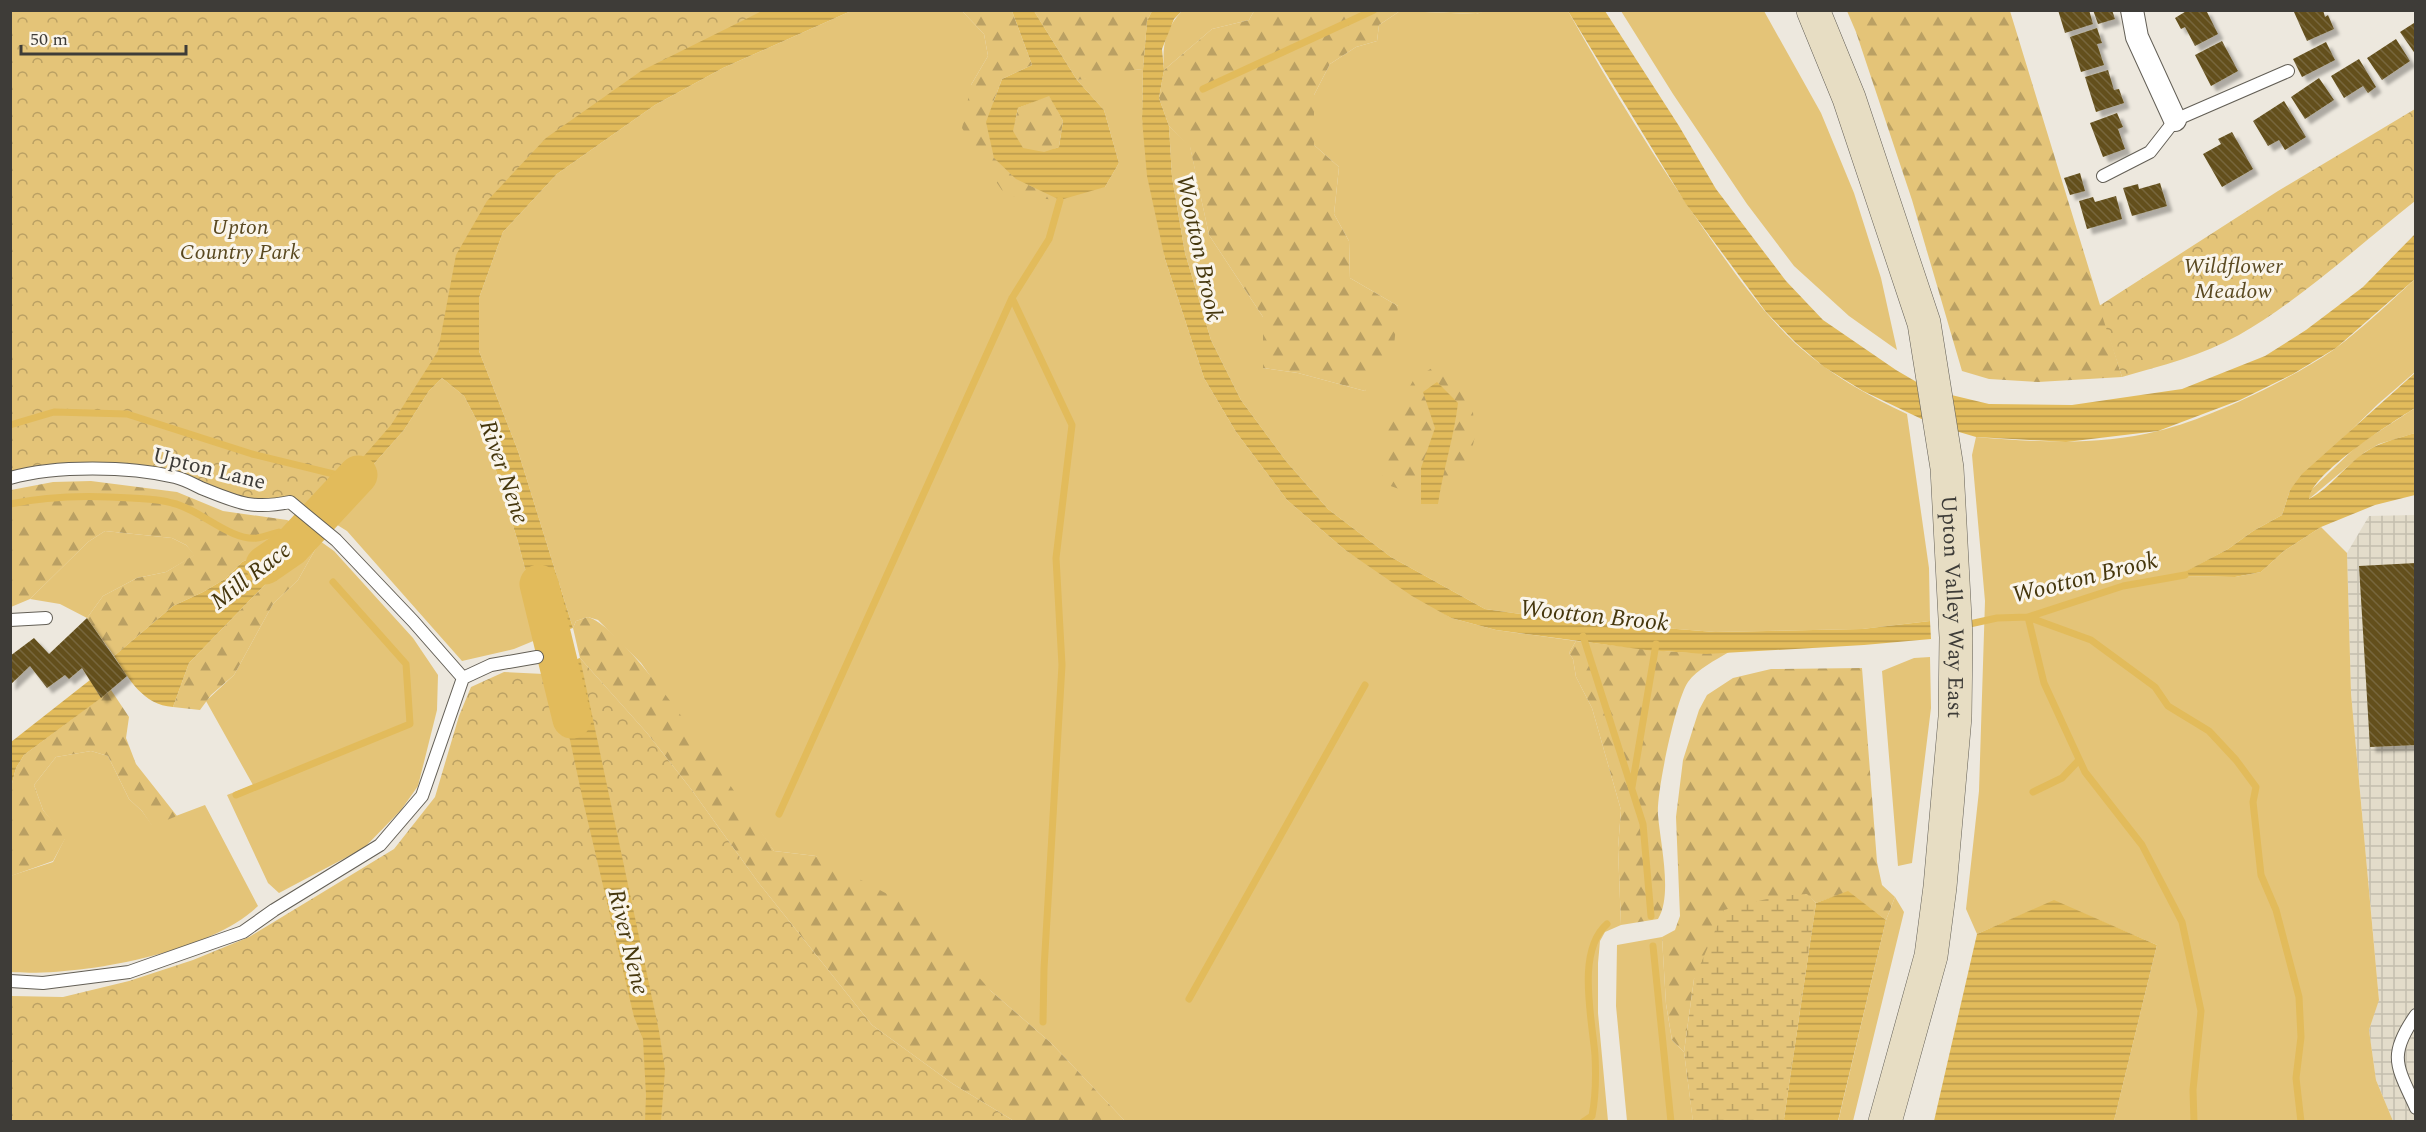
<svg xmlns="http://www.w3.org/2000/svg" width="2426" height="1132" viewBox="0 0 2426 1132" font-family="Spectral,serif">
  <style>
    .industrial { fill: url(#industrial-grid) }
    .grass { fill: #e4c478 }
    .forest { fill: url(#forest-firs) }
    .wetland { fill: url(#wetland-marsh) }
    .park { fill: url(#park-crowns) }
    .water { fill: url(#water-rules); fill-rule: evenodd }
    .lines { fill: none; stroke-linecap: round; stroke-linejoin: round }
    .stream { stroke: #e2bb5b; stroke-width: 7 }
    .river { stroke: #e2bb5b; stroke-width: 39 }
    .building { fill: url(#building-back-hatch); filter: url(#shadow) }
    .lane-casing { stroke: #635f56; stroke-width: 14 }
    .street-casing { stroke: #635f56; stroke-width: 24 }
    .secondary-casing { stroke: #635f56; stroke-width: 34 }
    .lane { stroke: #fff; stroke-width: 12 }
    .street { stroke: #fff; stroke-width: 22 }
    .secondary { stroke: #e7ddc3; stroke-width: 33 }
    .labels { text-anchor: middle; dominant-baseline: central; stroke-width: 6; stroke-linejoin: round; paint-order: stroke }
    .park-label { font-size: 22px; font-style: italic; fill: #5a4921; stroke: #faf5eb }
    .street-label { font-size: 22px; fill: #3e3c38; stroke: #faf5eb }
    .water-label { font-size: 24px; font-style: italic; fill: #46370d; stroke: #faf5eb }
  </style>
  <defs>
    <pattern id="industrial-grid" width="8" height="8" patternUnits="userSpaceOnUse" patternTransform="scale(1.5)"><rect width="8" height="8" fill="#e3dcca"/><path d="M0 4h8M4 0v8" fill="none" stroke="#c4beae"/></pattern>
    <pattern id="forest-firs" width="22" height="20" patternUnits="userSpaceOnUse" patternTransform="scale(1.5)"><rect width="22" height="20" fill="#e4c478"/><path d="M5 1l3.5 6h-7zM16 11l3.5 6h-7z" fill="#baa063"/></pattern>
    <pattern id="wetland-marsh" width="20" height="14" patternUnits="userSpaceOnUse" patternTransform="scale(1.5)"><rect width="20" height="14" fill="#e4c478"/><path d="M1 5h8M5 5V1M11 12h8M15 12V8" fill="none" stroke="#baa063"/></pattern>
    <pattern id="park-crowns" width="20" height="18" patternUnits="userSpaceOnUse" patternTransform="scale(1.5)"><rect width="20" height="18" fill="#e4c478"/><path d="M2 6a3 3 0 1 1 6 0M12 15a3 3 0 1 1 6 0" fill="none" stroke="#baa063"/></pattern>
    <pattern id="water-rules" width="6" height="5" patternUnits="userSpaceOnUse" patternTransform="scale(1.5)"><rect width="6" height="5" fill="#e2bb5b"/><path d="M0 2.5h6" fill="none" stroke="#b9994c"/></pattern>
    <pattern id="building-back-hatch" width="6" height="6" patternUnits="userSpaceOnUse" patternTransform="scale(1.5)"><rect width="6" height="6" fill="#634f1b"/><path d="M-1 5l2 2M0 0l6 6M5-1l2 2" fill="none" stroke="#77663d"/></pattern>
    <filter id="shadow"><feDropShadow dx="5.5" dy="5.5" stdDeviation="1.5" flood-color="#0004"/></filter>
  </defs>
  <rect width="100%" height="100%" fill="#ede8de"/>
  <path class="industrial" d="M2415 515V1121H2393L2376 1080 2369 1030 2379 999 2351 693 2347 553 2369 516Z"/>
  <path class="grass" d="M1488 10 1568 11C1611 88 1659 165 1710 238 1736 275 1763 313 1796 344 1828 373 1868 396 1907 414L1929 568 1930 621 1862 629 1715 632 1562 620 1485 609 1391 557 1328 509 1286 461 1241 400 1211 340 1185 253 1172 177 1169 126 1190 146 1209 235 1263 317V368L1298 373 1365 391 1398 306 1350 278 1349 241 1334 214 1339 167 1314 145V95L1330 64 1356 47 1377 41 1379 25 1400 11 1476 14Z
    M851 11H962L984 34 988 56 971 85 1105 187 1119 163 1104 110 1077 80 1118 71 1143 69 1142 119 1165 259 1204 378 1236 432 1287 500 1345 550 1451 618 1496 630 1576 641 1569 653 1573 659 1576 677 1592 708 1621 810 1618 848 1621 925 1605 932 1600 941 1598 963V1013L1608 1121H1125L1051 1043 991 991 816 856 774 851 641 663 598 620 588 617 576 621 573 628 518 451 479 351V298L503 232 557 174 655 105 723 68Z
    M1182 11H1254L1249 20 1212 29 1164 70C1162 46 1165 29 1182 11Z
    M1621 11H1764L1821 113 1854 193 1881 278 1897 350 1849 316 1794 266 1747 204 1673 94Z
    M2415 279V372L2378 404 2290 490 2282 515 2253 531 2228 549 2178 576 2235 577 2261 572 2284 551 2321 527 2347 553 2351 693 2379 1000 2369 1030 2376 1080 2393 1121H2114L2157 945 2054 901 1977 934 1966 909 1979 791 1985 601 1972 455 1976 437C2036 442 2098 446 2158 431 2211 418 2292 379 2336 348 2364 327 2390 302 2415 279Z
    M442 378 464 396 486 438 518 542 543 637 514 649 462 661 347 531 326 518 404 430 429 391Z
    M2415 408V433L2379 444 2365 452 2309 499V492L2358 445Z
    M105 531 172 538 186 545 195 555 166 572 137 578 103 596 87 618 60 604 30 599 88 542Z
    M320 541 334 551 413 638 438 675 437 710 418 786 401 810 364 848 279 893 268 883 227 795 253 785 206 701 234 675 273 604 298 580Z
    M1930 657 1931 708 1912 863 1898 866 1882 671 1914 658Z
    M91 751 108 756 129 799 142 811 152 825 205 805 258 906C210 953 77 977 11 972L10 876 53 862 65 838 43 810 34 785 56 757Z
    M1895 897 1904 912 1853 1121 1838 1122 1886 920Z
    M1662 937 1666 1004 1672 1040 1684 1052 1693 1121H1627L1616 1006 1617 945Z"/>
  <path class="forest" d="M962 11H1012L1032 65 1002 79 986 122 994 157 1016 179 1060 200 1006 196 979 157 962 128 971 85 988 56 984 34Z
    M1034 11H1152L1147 21 1143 69C1120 71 1100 77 1077 80Z
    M1254 11H1488L1476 14 1400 11 1379 25 1377 41 1356 47 1330 64 1314 95V145L1339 167 1334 214 1349 241 1350 278 1398 306 1394 346 1365 391 1298 373 1263 368V317L1209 235 1190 147 1169 126 1159 98 1164 70 1212 29 1249 20Z
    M1847 11H2010L2122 377 2038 382 1989 379 1962 371 1912 200 1856 32Z
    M1049 95 1063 121 1059 147 1045 152 1023 148 1013 131 1018 108Z
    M1437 365 1471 388 1475 436 1465 479 1419 496 1382 483 1383 434 1414 379Z
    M91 481 177 492 223 511 287 520 301 526 276 546 242 562 225 579 203 592 173 606 114 656 87 618 103 596 137 578 166 572 194 555 186 545 172 538 105 531 88 542 30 599 11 607V490L53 482Z
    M312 536 320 541 298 580 273 604 234 675 211 695 200 710 173 707 189 663Z
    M588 617C631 630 744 806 774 851L816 856 921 912 991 991 1051 1043 1125 1121H1014L953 1084 872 1025 758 882 691 789 647 733 580 658 573 628 576 621Z
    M1576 641C1627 646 1677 656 1729 652 1716 660 1697 669 1688 682 1676 699 1656 793 1658 815 1660 842 1673 895 1658 919L1621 925 1618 848 1621 810 1592 708 1576 677 1573 659 1569 653Z
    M1862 668 1877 862 1882 885 1895 897 1886 920 1848 892 1816 903 1806 894 1694 979 1684 1052 1672 1040 1666 1004 1662 937 1675 930 1680 916 1676 817 1683 760 1699 710 1707 695 1733 678 1771 669Z
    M111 690 129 717 126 738 136 764 177 816 152 826 142 811 129 799 108 756 91 751 56 757 34 785 43 810 66 837 53 861 11 876V787L16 768 24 755Z"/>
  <path class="wetland" d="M1807 894 1816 903 1784 1119 1785 1121 1693 1122 1684 1052 1694 979 1724 910 1778 896Z"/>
  <path class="park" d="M11 11H819L636 96 474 248 446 353 399 430 314 523 290 502 265 507 176 477 97 468 11 478Z
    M2415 109V201C2358 246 2303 298 2239 335 2203 355 2161 366 2122 377L2099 306 2278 191Z
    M580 658 647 733 691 789 758 882 872 1025 953 1084 1014 1121 11 1122V996L63 997 129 981 193 960 249 937 394 849 435 797 459 716 471 687 504 672 544 674Z"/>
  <path class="water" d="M762 11H851L723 68 655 105 557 174 503 232 479 298V351L518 451 573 628 543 637 518 542 486 438 464 396 442 378 429 391 404 430 326 518 317 510 391 425 438 351 456 255 487 201 546 138 641 71Z
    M1012 11H1034L1077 80 1104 110 1119 163 1105 187 1060 200 1016 179 994 158 986 122 1002 79 1032 65ZM1049 96 1063 121 1059 147 1044 152 1023 148 1013 131 1018 108Z
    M1152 11H1182L1174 19 1162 49 1164 70 1159 98 1169 126 1172 177 1185 253 1211 340 1241 400 1286 461 1328 509 1391 557 1485 609 1562 620 1715 632 1862 629 1930 621 1931 639 1864 645 1706 654 1646 650 1496 630 1451 618 1412 596 1345 550 1287 500 1236 432 1204 378 1165 259 1147 176 1142 119 1143 69 1147 21Z
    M1568 11H1605L1679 126 1716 189 1786 281 1823 320 1896 370 1920 384 1943 393 1989 404 2072 405 2182 389 2265 356 2306 330 2363 287 2415 234V279L2336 348 2293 374 2240 400 2158 431 2066 442 1976 437 1932 424 1863 391 1824 367 1796 343 1766 312 1686 204Z
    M2415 373V408C2394 421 2310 474 2309 499 2331 488 2346 464 2367 451 2381 442 2399 438 2415 433V495L2375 505 2321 527 2284 551 2261 572 2235 577 2177 576 2228 549 2253 531 2282 515 2290 490 2302 474Z
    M1437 382 1458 403C1454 437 1443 470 1438 504H1421V468L1435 428 1423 392Z
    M301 526 312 536 189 663 173 707C143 705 129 679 114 656L173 606 203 592 225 579 242 562 276 546Z
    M580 658 659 1031 665 1070 661 1121H645L646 1095 643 1039 634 1017 584 805 565 717 557 689 544 674Z
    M90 680 101 698 24 755 16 768 11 787V742Z
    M1848 891 1886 920 1838 1121H1785L1784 1119 1816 903Z
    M2054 900 2157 945 2114 1121H1934L1977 934Z"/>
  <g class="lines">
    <path class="stream" d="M1203 89 1374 10
      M1012 298 1072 425 1056 558 1062 665 1044 969 1043 1022
      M10 425 54 412 127 414 252 454 354 479
      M10 504C51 495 90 495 131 498 144 499 159 499 172 503 200 509 230 541 257 538 264 537 272 534 279 532L296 541
      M2028 617 2091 640 2155 687 2168 706 2209 731 2236 760 2256 787 2253 802 2261 875 2276 910 2299 997 2301 1037 2296 1078 2301 1122
      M2028 617 2044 683 2085 772 2142 845 2182 922 2201 1011 2193 1090 2194 1122
      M1965 625 1997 618 2028 617 2123 586 2185 575
      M1583 636 1643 824 1651 916
      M1632 787 1656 644
      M2033 792 2062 778 2079 760
      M236 795 410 724 406 664 333 582
      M779 814 1012 298 1049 239 1060 200
      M1653 946 1671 1122
      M1189 999 1365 685
      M1583 1122 1592 1116C1596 1096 1596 1075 1595 1055 1592 1018 1576 951 1607 924"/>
    <path class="river" d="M265 565 291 547 358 475
      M539 584 572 719"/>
  </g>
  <path class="building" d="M2058 10H2089L2093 24 2065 33Z
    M2093 10H2112L2115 19 2098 24Z
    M2188 10H2206L2218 34 2195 46 2185 27 2181 29 2175 18Z
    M2297 10H2323L2325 17 2328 15 2334 29 2307 41 2294 12Z
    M2414 23 2416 26V55L2400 32Z
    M2097 28 2102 43 2097 44 2104 65 2081 72 2070 37Z
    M2396 39 2410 61 2382 80 2367 58Z
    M2222 41 2238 71 2211 86 2195 55Z
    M2326 42 2335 60 2302 77 2293 59Z
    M2359 59 2376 87 2368 93 2363 86 2344 98 2331 76Z
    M2108 70 2114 90 2119 89 2124 103 2096 112 2085 77Z
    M2319 78 2334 100 2305 119 2291 97Z
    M2284 101 2306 137 2285 150 2279 140 2268 146 2253 121Z
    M2117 113 2123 127 2118 129 2125 149 2103 157 2090 123Z
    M2232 132 2253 169 2222 187 2203 154 2221 144 2218 139Z
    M2080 173 2085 191 2070 195 2064 178Z
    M2160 183 2167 206 2132 216 2123 188 2138 184 2139 189Z
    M2116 196 2122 219 2087 229 2079 201 2093 197 2095 202Z
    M2416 563V745L2370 747 2359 566Z
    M87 618 127 676 101 698 82 668 69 679 65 675 47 688 30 666 10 685V656L34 638 49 654Z"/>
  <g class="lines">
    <g class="lane-casing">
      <path id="lane" d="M2103 176 2150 152 2175 120 2288 71
        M10 478C56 465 129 466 175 477 184 479 193 484 201 488 236 502 251 510 290 502L336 540 413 621 463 678 491 665 537 657
        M10 620 46 618
        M10 981 43 983 129 972 243 932 274 910 380 845 422 796 463 678
        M2416 1015C2387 1056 2397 1066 2416 1108"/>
    </g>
    <g class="street-casing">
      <path id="street" d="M2132 10 2137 37 2175 120"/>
    </g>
    <g class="secondary-casing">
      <g id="secondary">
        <path id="s1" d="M1813 10 1849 98 1924 323 1947 468 1956 637 1955 717 1940 887 1931 956 1885 1122"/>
      </g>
    </g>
    <use href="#lane" class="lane"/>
    <use href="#street" class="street"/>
    <use href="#secondary" class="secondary"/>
  </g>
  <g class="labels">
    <g class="park-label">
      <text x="240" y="227">Upton<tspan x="240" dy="25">Country Park</tspan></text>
      <text x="2233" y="266">Wildflower<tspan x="2233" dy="25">Meadow</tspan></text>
    </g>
    <g class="street-label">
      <text transform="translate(209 469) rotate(14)">Upton Lane</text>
      <text stroke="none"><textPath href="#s1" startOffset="618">Upton Valley Way East</textPath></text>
    </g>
    <g class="water-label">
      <text transform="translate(1199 248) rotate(78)">Wootton Brook</text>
      <text transform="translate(504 472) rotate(71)">River Nene</text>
      <text transform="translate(251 576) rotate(-38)">Mill Race</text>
      <text transform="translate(2085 578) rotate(-14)">Wootton Brook</text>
      <text transform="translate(1594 616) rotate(6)">Wootton Brook</text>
      <text transform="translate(628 942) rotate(76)">River Nene</text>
    </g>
  </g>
  <rect width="2426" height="1132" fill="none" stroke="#3e3c38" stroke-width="24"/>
  <path d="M21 45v9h165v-9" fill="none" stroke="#3e3c38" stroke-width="3"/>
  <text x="30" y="45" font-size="18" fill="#3e3c38" stroke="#faf5eb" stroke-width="4.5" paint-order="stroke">50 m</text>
</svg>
